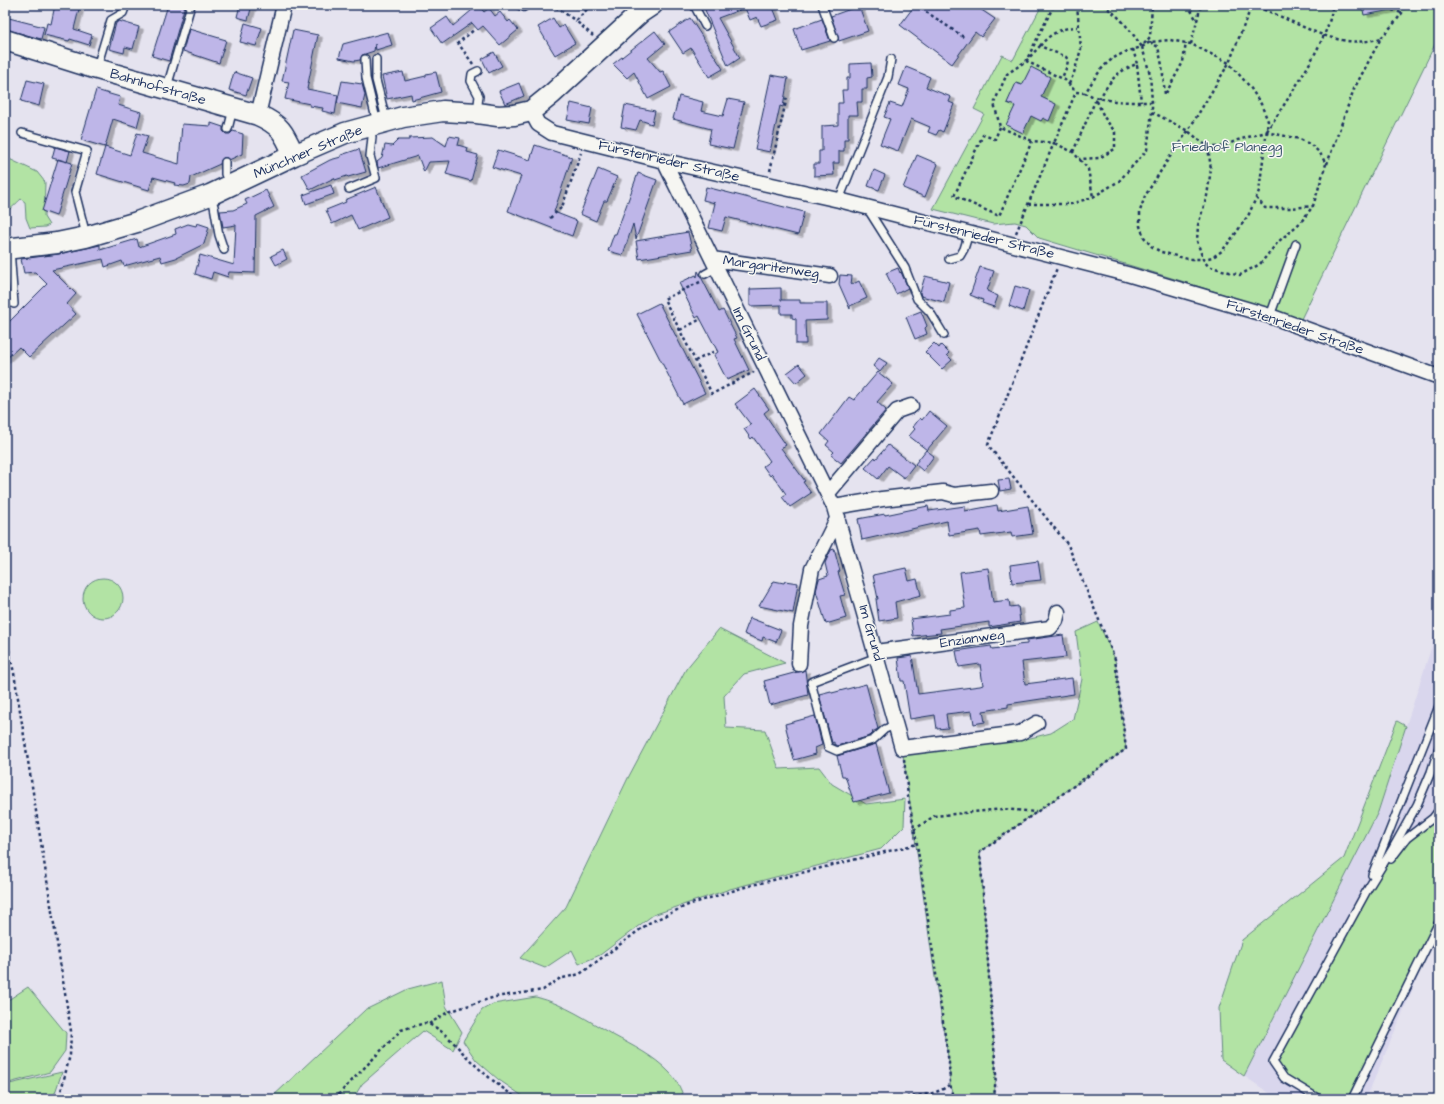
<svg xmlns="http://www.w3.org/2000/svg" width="1444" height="1104" viewBox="0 0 1444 1104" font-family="'Architects Daughter',sans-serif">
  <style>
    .built { fill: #d9d6ed }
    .green { fill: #b2e3a4; stroke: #668981 }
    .building { fill: #beb6e8; stroke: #1b2f5e; filter: url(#shadow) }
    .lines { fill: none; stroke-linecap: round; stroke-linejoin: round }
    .lane-casing { stroke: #1b2f5e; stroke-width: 10 }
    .street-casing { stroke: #1b2f5e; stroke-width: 17 }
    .secondary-casing { stroke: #1b2f5e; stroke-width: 23 }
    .path { stroke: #1b2f5e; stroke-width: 2.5; stroke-dasharray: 3 3; stroke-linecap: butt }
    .lane { stroke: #f6f6f2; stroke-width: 7 }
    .street { stroke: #f6f6f2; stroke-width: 14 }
    .secondary { stroke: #f6f6f2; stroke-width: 20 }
    .labels { text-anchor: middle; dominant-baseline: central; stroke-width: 3; stroke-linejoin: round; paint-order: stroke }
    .street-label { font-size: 14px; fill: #1b2f5e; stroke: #f6f6f2 }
    .park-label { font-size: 14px; fill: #39536c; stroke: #f6f6f2 }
  </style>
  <defs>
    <filter id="shadow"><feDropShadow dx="4.5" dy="2.5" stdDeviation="0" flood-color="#0004"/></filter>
  </defs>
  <rect width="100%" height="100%" fill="#e5e3ef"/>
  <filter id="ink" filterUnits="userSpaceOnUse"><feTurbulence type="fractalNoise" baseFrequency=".025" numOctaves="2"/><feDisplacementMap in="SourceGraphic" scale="8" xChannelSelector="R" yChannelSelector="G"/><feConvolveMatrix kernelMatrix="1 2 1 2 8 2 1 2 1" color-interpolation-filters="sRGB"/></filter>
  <g filter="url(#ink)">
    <path class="built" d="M1439 624V927L1366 1099H1278L1244 1076 1378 812Z"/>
    <path class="green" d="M1042 5H1439V36L1301 319 1175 279 1039 238 1026 225 1015 222 993 224 933 209 984 114 974 109 1002 55 1013 60Z
      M5 157 37 172 45 182 44 217 49 225 45 227 30 228 26 218 25 202 21 199C16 203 12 210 5 210Z
      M83 598a20 20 0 1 1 40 0a20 20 0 1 1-40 0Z
      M1098 622 1115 659 1126 749 980 852 996 1074 994 1099H953L950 1083 949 1063 936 984 902 748 912 754 1022 740 1051 733 1073 719 1082 679 1076 632Z
      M719 629 785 663 744 674 724 696 726 728 765 730 779 769 819 767 832 784 866 804 905 799 904 826 881 849 730 889 653 915 600 955 579 964 572 950 545 968 520 958 566 907 628 778 686 669Z
      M1397 721 1406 726 1378 812 1244 1076 1221 1060 1219 1008 1242 940 1344 858Z
      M1439 810V922L1352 1099H1319L1284 1078 1273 1062 1366 892 1407 838Z
      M442 980 446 1006 462 1032 453 1050 423 1031 362 1084 353 1099H270L365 1010 408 989Z
      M28 987 66 1033 65 1051 50 1072 5 1084V1002Z
      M536 997C564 1004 589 1021 613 1035 633 1046 654 1056 669 1072 676 1079 682 1090 684 1099H527L499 1080 476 1060 463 1041 482 1010 493 1004Z
      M62 1072 53 1099H5V1085Z"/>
    <path class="building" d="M55 5H80L74 29 92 35 89 45 70 39 69 41 44 35 47 23 51 24Z
      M168 5H185L169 61 152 56Z
      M240 5H252L248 20 237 17Z
      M478 5 484 12 489 8 495 16 500 12 508 22 510 20 518 30 500 45 483 26 478 30 472 23 442 44 431 28 447 17 453 26Z
      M703 5H772L778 20 761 26 757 17 750 20 745 8 718 18 740 58 728 66Z
      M915 5H974L995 19 981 37 975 32 952 64 900 25Z
      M1362 5H1391L1392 10 1364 15Z
      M859 6 868 31 839 41 831 16Z
      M5 17 44 27 41 39 5 29Z
      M553 18 559 28 564 25 575 43 555 55 538 27Z
      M690 18 723 69 709 77 691 48 683 53 669 32Z
      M822 19 830 41 801 50 794 29Z
      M119 21 139 27 133 49 125 47 124 53 109 49 116 23Z
      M245 23 262 28 256 46 240 42Z
      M189 29 226 40 219 63 183 51Z
      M293 30 318 35 307 89 338 95 335 114 322 111 323 108 310 106V104L285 99 289 82 282 81Z
      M655 31 665 44 648 58 660 72 663 71 671 87 648 99 634 72 627 78 613 64Z
      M388 32 392 45 376 50 375 44 374 51 362 55 360 60 354 61 339 58 343 44Z
      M494 52 502 66 489 73 482 59Z
      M871 63 872 77 867 78V89H862V102H857L858 115H848V139H844V151H839V163H833L834 175 814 176V164H819V151H822V126L838 125V103H843L842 90H847V78H850V64Z
      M906 67 930 77 926 87 951 97 949 102 954 104 943 132 939 130 936 135 928 132 930 127 911 119 898 151 880 144 890 119 884 117 890 103 902 107 909 89 899 85Z
      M1031 67 1050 77 1041 97 1056 104 1049 121 1043 118 1041 121 1031 116 1023 133 1006 125 1015 106 1007 103 1016 83 1022 85Z
      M234 72 252 78 246 95 229 90Z
      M403 72 405 81 426 76V74L436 72 441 92 412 100 411 94 387 99 382 76Z
      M771 75 788 78 783 107 780 106 770 152 755 149Z
      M27 80 44 84 39 106 21 101Z
      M342 81 362 84 365 95 362 108 337 103Z
      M519 83 524 96 505 104 499 91Z
      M96 90 120 97 118 105 141 112 137 127 113 119 105 147 130 155 137 133 148 136 142 153 179 164 182 124 211 126V123L223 127V131L226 134H230L233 131 243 134 242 154 229 160 227 158H223L221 160 220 164 191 177 190 184 184 186 174 185 175 183 153 177 149 190 97 174 105 147 81 140Z
      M679 96 703 102 701 111 723 116 728 99 744 102 733 149 708 144 711 129 673 119Z
      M571 103 592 108 589 124 567 120Z
      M625 105 655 111 652 124 640 120 636 130 621 127Z
      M449 136 460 138 458 145 468 148 467 152 478 155 471 181 446 174 450 161 429 162 424 172 418 156 378 168 377 162 382 158 385 145 392 146 398 140H409V138L433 137 446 146Z
      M535 145 572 157 554 212 577 221 572 236 508 211 521 176 492 167 498 150 530 160Z
      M55 147 70 151 67 162 52 158Z
      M359 149 366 172 348 177 347 176 335 180 334 178 310 190 302 175 330 160 341 157V155Z
      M917 155 938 164 925 197 903 188Z
      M58 159 72 163 56 216 42 211Z
      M598 169 617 177 607 201H604L596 221 580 214Z
      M874 170 885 175 879 190 868 186Z
      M638 173 657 180 636 239 633 224 623 255 608 251 614 234H616Z
      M331 185 334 194 306 204 303 195Z
      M376 187 388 217 358 230 351 215 332 224 326 210 346 202 345 200Z
      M706 187 804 212 798 235 726 217 722 231 709 228 715 203 703 200Z
      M266 190 274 207 256 216 255 273 229 272 228 277 213 272 211 279 195 274 200 255 234 265 236 225 223 227 220 211 233 210 247 204 245 200Z
      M197 223 209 227 204 244 176 258 162 262 160 256 124 266 122 261 105 267 103 259 52 270 76 294 67 304 76 314 29 357 19 347 5 360V326L47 284 35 272 24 273 21 259 59 254 100 245V250L137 239 139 247 176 234 175 229 188 224 196 226Z
      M688 232 692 250 639 259 636 241Z
      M283 250 287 259 276 265 271 256Z
      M980 267 994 271 987 291 998 296 994 307 982 303 983 300 970 295Z
      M898 268 900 273 901 272 908 288 896 294 886 273Z
      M698 271 719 312 723 310 737 338 734 339 749 370 727 380 714 355 718 352 699 316 696 318 679 283 696 275 697 277Z
      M840 275 852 276 851 285 859 281 867 298 850 306V309L839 284Z
      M925 276 949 282 944 302 921 296 920 293Z
      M1015 286 1029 290 1023 311 1009 306Z
      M781 288V300H800V303H827V320L805 321 806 344H796V319L792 318V314H781V305L750 306V289Z
      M659 303 705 393 683 404 637 314Z
      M921 311 927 326 925 328 927 334 915 339 906 317Z
      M934 343 939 348 941 345 949 353 947 355 952 360 942 369 925 352Z
      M879 358 887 363 880 372 873 366Z
      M799 364 807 374 796 383 787 373Z
      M878 372 893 384 877 402 886 410 841 463 831 455 834 452 826 445 829 441 821 434 849 397 854 400Z
      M755 389 769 409 764 413 786 445 781 448 805 481 803 482 811 493 790 507 782 497 786 494 772 474 770 476 763 466 770 461 753 437 751 439 744 429 751 425 735 404Z
      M929 411 947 426 927 450 909 436 915 429 913 427 920 418 922 420Z
      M888 445 914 465 904 478 888 466 878 479 865 468 875 457 876 459Z
      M926 450 934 456 923 471 915 464Z
      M1009 479 1011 489 1000 491 998 480Z
      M997 505 998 511 1028 506 1033 534 1012 537 1011 532 981 536 980 530 949 535 947 521 862 540 858 519 885 514V515L928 506 929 511 965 506V511Z
      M834 549 840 571 838 572 845 595 840 596 846 618 826 624 816 591 819 579 828 576 825 563 831 550Z
      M1038 561 1041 580 1012 583 1010 565Z
      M906 568 909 581 917 579 921 595 895 602 897 618 879 621 876 599H878L873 575Z
      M988 568 993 602 1009 600 1010 607 1018 606 1020 622 989 627V622L940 629 941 633 913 636 911 619 950 614V610L965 608 960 572Z
      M774 581 784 583 785 581 798 583 793 613 759 606Z
      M750 618 781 630 776 642 763 637 762 641 744 634Z
      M1063 635 1066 657 1022 662 1025 684 1072 678 1074 694 1008 704V707L983 711 985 722 979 723 974 724 972 711 946 714 948 728 937 729 935 715 910 719 904 681H901L898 658 912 656 918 694 980 686 983 685 980 664 959 667 956 651 991 646 992 649 1017 646V645L1027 644V640Z
      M805 670 808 695 770 705 764 681Z
      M866 684 878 729 872 732 873 733 870 736 837 746 834 744V742L832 743 819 694 831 691 832 693Z
      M815 716 822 745 815 748 816 754 794 760 785 724Z
      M876 744 889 793 854 802 845 776H842L837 756Z"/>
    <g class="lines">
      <g class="lane-casing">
        <path id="lane" d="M519 5 524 7 525 5
          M694 5 705 26
          M822 5 834 38
          M365 59 366 78 377 123
          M376 59V80L386 119
          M97 67 111 20 123 13 126 5
          M167 87 191 5
          M477 112 479 96 471 81 472 74 478 71
          M228 129 233 109
          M22 133 87 151 75 192 86 235
          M225 162V174L229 185
          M349 189 376 178 370 156 372 137 369 127
          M211 197 214 206 219 235 224 250
          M839 200 888 77 891 59
          M867 208 905 268 917 299 930 312 944 335
          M10 249 14 304
          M949 259 960 256 964 249 969 233
          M705 274 716 268
          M1270 316 1296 244
          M877 657 811 682 828 747 837 751 873 740 885 729 896 725
          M1391 859 1407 838 1433 818 1439 810
          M1372 875 1439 706
          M1319 1099 1284 1078 1273 1062 1366 892 1393 848 1417 805 1431 772 1439 747
          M1352 1099 1439 922"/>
      </g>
      <g class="street-casing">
        <path id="street" d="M531 111 538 124 552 133 664 161 839 200 1127 274 1270 316 1439 377
          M258 115 284 5
          M664 161 834 507 902 748 1020 733 1037 723
          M712 259 830 276
          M828 493 897 411 911 406
          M834 507 882 499 943 492 954 495 991 491
          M876 652 1050 628 1056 621 1058 612
          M799 664 801 626 812 569 838 517"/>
      </g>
      <g class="secondary-casing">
        <path id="secondary" d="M5 40 97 69 258 115C281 125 284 133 294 155
          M5 249 57 243 86 237 137 222 210 195 294 155 345 133 403 117 443 111 477 113 498 116 514 115 531 111 552 94 640 13 652 5"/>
      </g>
      <path class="path" d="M550 5 559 9 576 21
        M591 5 576 21 593 36
        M916 5 965 38
        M981 5 982 6
        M1103 5C1120 16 1131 31 1142 47
        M1188 5 1197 21
        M1252 6C1294 17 1334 53 1381 38
        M1392 10 1402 13
        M1150 42 1158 47 1162 65 1165 95 1183 62 1186 43
        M1144 44 1150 37 1152 5
        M1191 44 1201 5
        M1040 46C1049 34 1063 27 1078 27
        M1142 47 1150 42 1170 40 1191 44 1229 63 1250 87 1261 104 1268 121 1259 191 1249 214 1236 233 1222 251 1213 257 1203 259H1188L1161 252 1151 246 1144 237 1140 226V211L1145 196 1169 158 1188 131 1229 63 1252 5
        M1133 49 1137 64
        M1028 57 1054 5
        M1026 61 1040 46 1066 57 1068 60 1067 66 1062 78
        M473 64 458 43 475 29
        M1069 84 1074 73 1081 49 1077 5
        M1085 93 1076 92 1054 143 1073 152 1088 169 1093 197
        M1099 99C1111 80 1115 72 1137 64L1141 102
        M1152 112 1188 131 1208 147 1211 169 1207 196 1198 225 1197 241 1203 259 1208 266 1240 275 1260 264 1278 242 1301 222 1313 206 1326 164 1320 153 1311 145 1300 139 1266 132 1238 140 1221 147H1208
        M1000 127 995 139 983 135 954 196 999 216 1032 141
        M1267 131C1284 104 1333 35 1332 5
        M1073 152 1096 99 1104 117 1115 132V149L1099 158 1079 159
        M1327 164 1354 89 1381 38 1396 21 1402 13 1405 5
        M770 171 787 97
        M1256 198 1265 208H1291L1313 206
        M1028 204H1071L1093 197 1119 181 1147 150 1152 112V102L1150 74 1142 47C1108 56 1103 65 1085 93 1106 103 1129 102 1152 102
        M550 218 562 207 581 153
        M1016 233 1054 143 1032 141 1000 127 994 103 1007 74 1026 61 1065 80 1076 92
        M700 282 664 299 712 394 754 372
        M680 330 701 319
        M695 361 717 350
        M5 632 14 673 71 1031 70 1055 59 1099
        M904 759 908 796 917 844 949 1063 950 1083 953 1099
        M914 830 934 816 1003 809 1036 812
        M429 1024 448 1012 495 997 543 990 559 979 580 974 649 923 688 905 719 895 745 887 917 844
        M334 1099 401 1030 425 1023C443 1028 455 1045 468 1058 483 1073 500 1087 518 1099
        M895 1099C912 1095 936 1097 950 1084
        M994 1099 996 1074 980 852 1126 749 1115 659 1068 545 988 445 1057 268"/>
      <use href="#lane" class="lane"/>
      <use href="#street" class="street"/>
      <use href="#secondary" class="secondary"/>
    </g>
  </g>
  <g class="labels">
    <g class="street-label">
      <text transform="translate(158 87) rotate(16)">Bahnhofstraße</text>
      <text transform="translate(308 152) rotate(-23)">Münchner Straße</text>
      <text transform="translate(669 161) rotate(13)">Fürstenrieder Straße</text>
      <text transform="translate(984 237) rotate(14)">Fürstenrieder Straße</text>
      <text transform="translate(771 267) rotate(8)">Margaritenweg</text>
      <text transform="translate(1295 327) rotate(19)">Fürstenrieder Straße</text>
      <text transform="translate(749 334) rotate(64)">Im Grund</text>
      <text transform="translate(871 633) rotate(74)">Im Grund</text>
      <text transform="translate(972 639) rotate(-8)">Enzianweg</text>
    </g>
    <g class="park-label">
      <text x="1227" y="147">Friedhof Planegg</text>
    </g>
  </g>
  <rect width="1444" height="1104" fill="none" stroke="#f6f6f2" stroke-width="20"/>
  <rect x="10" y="10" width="1424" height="1084" fill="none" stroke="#1b2f5e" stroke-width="1.5" filter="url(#ink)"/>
</svg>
